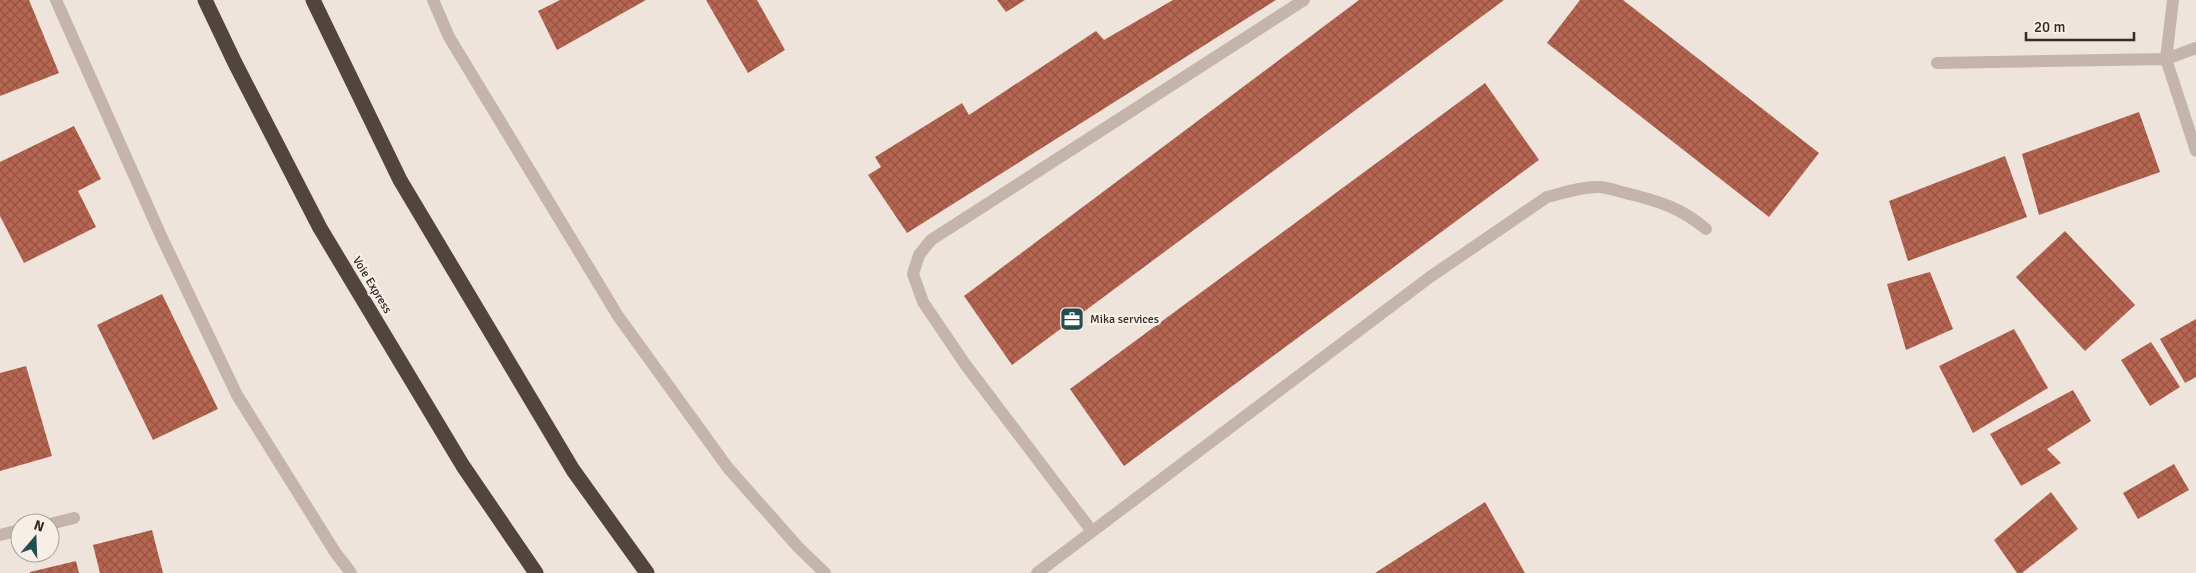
<svg xmlns="http://www.w3.org/2000/svg" width="2196" height="573" viewBox="0 0 2196 573" font-family="Signika,sans-serif">
  <style>
    .building { fill: url(#building-cross-hatch) }
    .lines { fill: none; stroke-linecap: round; stroke-linejoin: round }
    .minor { stroke: #c4b4a9; stroke-width: 12 }
    .highway { stroke: #524540; stroke-width: 15 }
    .labels { text-anchor: middle; dominant-baseline: central; stroke-width: 5; stroke-linejoin: round; paint-order: stroke }
    .street-label { font-size: 12px; fill: #322b28; stroke: #f6eee7 }
    .poi-label { font-size: 12px; fill: #322b28; stroke: #f6eee7; text-anchor: start }
  </style>
  <defs>
    <pattern id="building-cross-hatch" width="8" height="8" patternUnits="userSpaceOnUse" patternTransform="scale(1.25)"><rect width="8" height="8" fill="#b66551"/><path d="M0 0l8 8M0 8l8-8" fill="none" stroke="#955343"/></pattern>
  </defs>
  <rect width="100%" height="100%" fill="#eee4db"/>
  <path class="building" d="M0 0H29L59 73 0 96Z
    M560 0H646L557 50 538 11Z
    M706 0H757L785 50 748 73Z
    M997 0H1025L1006 12Z
    M1173 0H1276L907 233 868 175 881 167 875 157 962 103 969 115 1096 31 1104 40Z
    M1359 0H1504L1012 365 964 296Z
    M1580 0H1623L1819 153 1769 217 1547 43Z
    M1485 83 1539 160 1124 466 1070 389Z
    M2139 112 2160 172 2039 215 2022 154Z
    M74 126 101 179 78 191 96 227 24 263 0 216V162Z
    M2005 156 2027 217 1908 261 1889 201Z
    M2065 231 2135 305 2085 351 2016 277Z
    M1930 272 1953 329 1906 350 1887 284Z
    M162 294 218 409 153 440 97 325Z
    M2196 319V377L2185 383 2160 339Z
    M2014 329 2048 388 1973 433 1939 366Z
    M2151 342 2180 387 2150 406 2121 360Z
    M26 366 52 456 0 471V373Z
    M2073 390 2091 421 2047 449 2061 463 2021 486 1990 434Z
    M2174 464 2189 490 2138 519 2123 493Z
    M2051 492 2078 529 2022 573H2017L1994 540Z
    M1485 502 1525 573H1375Z
    M152 530 163 573H100L93 545Z
    M76 561 79 573H30V572Z"/>
  <g class="lines">
    <path class="minor" d="M56 0 162 238 237 395 335 552 351 573
      M433 0 449 37 618 316 728 468 799 548 825 573
      M2173 0 2166 59 2196 48
      M1937 63 2166 59 2196 151
      M50 524 74 518
      M1091 530 965 364 923 302 913 274 919 255 931 240 1304 0
      M0 535 20 530
      M1037 573 1430 277 1547 197C1563 193 1583 186 1600 187 1610 188 1620 192 1630 194 1661 202 1681 208 1706 229"/>
    <path class="highway" d="M205 0 235 63 320 228 463 466 536 573
      M313 0 400 180 573 470 647 573"/>
  </g>
  <defs>
    <g id="office-square" transform="scale(1.25)"><rect x="-9" y="-9" width="18" height="18" rx="4" fill="#234e4e" stroke="#f6eee7"/><path d="M-6-3h4V-5.5h4V-3h4V5H-6ZM-1-4.5V-3h2v-1.5ZM-6 0V1H6V0Z" fill="#fff"/></g>
  </defs>
  <g fill-rule="evenodd">
    <use href="#office-square" x="1072" y="319"/>
  </g>
  <g class="labels">
    <g class="street-label">
      <text transform="translate(372 285) rotate(59)">Voie Express</text>
    </g>
    <g class="poi-label">
      <text x="1090" y="319">Mika services</text>
    </g>
  </g>
  <g transform="translate(35 538) rotate(19)"><circle r="24" fill="#f6eee7" stroke="#a8a09b"/>
  <path d="M0-4L9 19L0 12L-9 19Z" fill="#234e4e"/>
  <text y="-8" font-size="14" font-weight="bold" text-anchor="middle" fill="#322b28">N</text>
  </g>
  <path d="M2026 32v8h108v-8" fill="none" stroke="#322b28" stroke-width="2.5"/>
  <text x="2034" y="32" font-size="15" fill="#322b28" stroke="#f6eee7" stroke-width="4" paint-order="stroke">20 m</text>
</svg>
